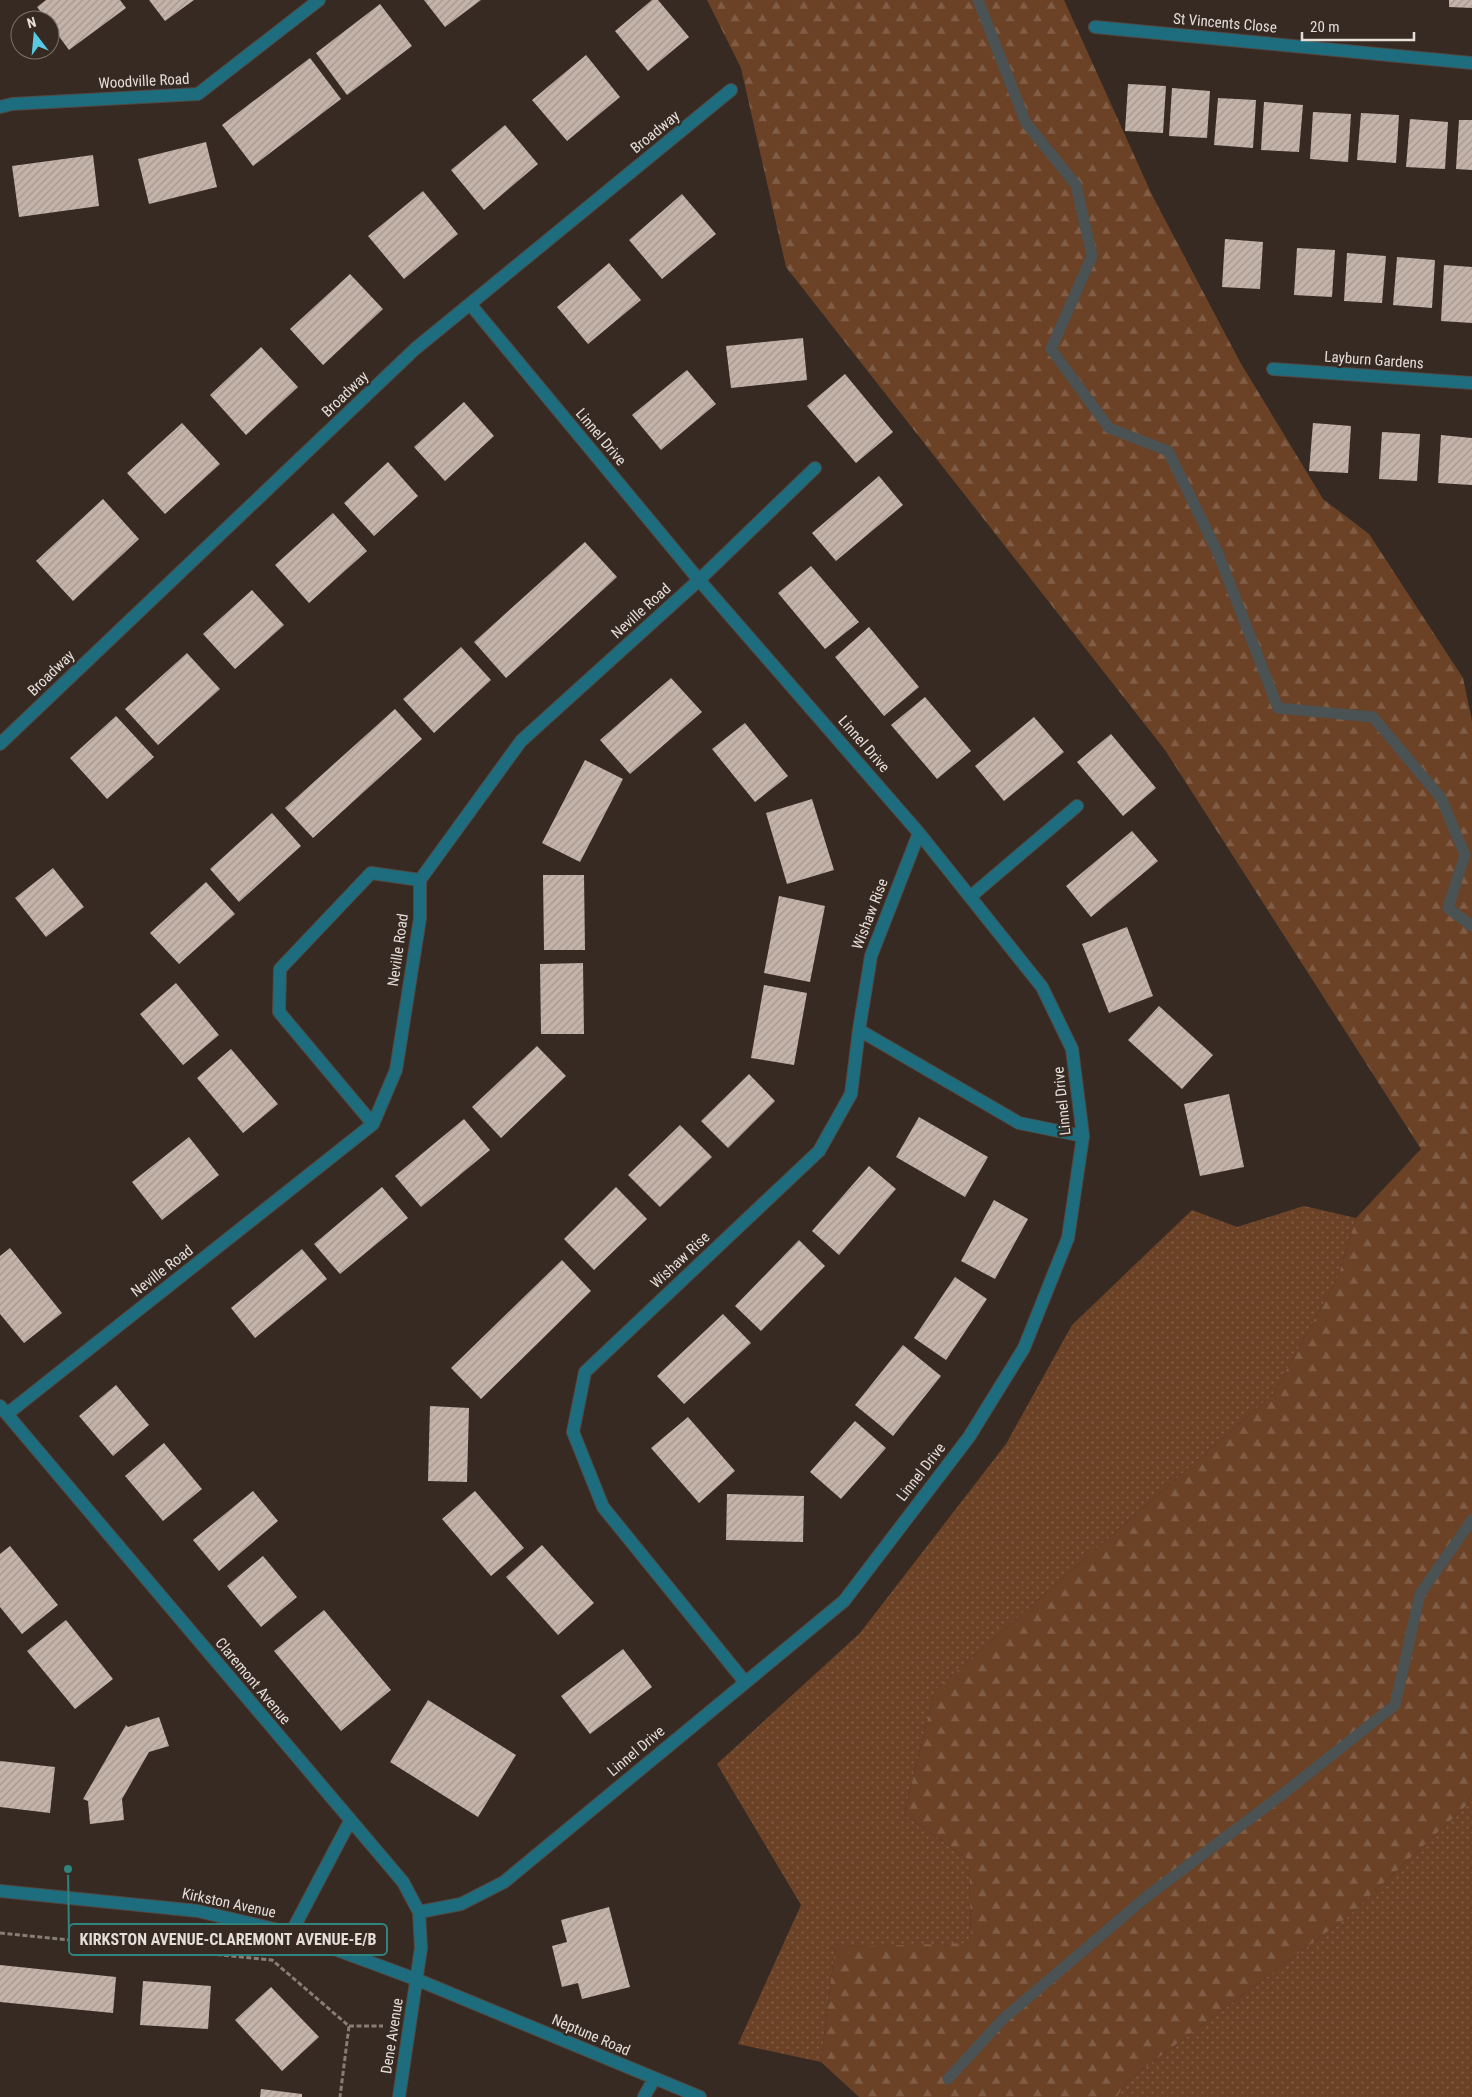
<svg xmlns="http://www.w3.org/2000/svg" width="1472" height="2097" viewBox="0 0 1472 2097" font-family="'Roboto Condensed',sans-serif">
  <style>
    .grass { fill: url(#grass-dots) }
    .forest { fill: url(#forest-firs) }
    .lines { fill: none; stroke-linecap: round; stroke-linejoin: round }
    .stream { stroke: #4a5254; stroke-width: 11 }
    .building { fill: url(#building-hatch) }
    .service-casing { stroke: #534740; stroke-width: 14 }
    .minor-casing { stroke: #534740; stroke-width: 14 }
    .path { stroke: #877d77; stroke-width: 3; stroke-dasharray: 5 2.5; stroke-linecap: butt }
    .service { stroke: #1d6d7e; stroke-width: 12 }
    .minor { stroke: #1d6d7e; stroke-width: 12 }
    .labels { text-anchor: middle; dominant-baseline: central; stroke-width: 5; stroke-linejoin: round; paint-order: stroke }
    .street-label { font-size: 15px; fill: #e5ddd8; stroke: #372a23 }
    .leader { fill: none; stroke: #2f857e; stroke-width: 2 }
    .callout-dot { fill: #2f857e; stroke: #372a23; stroke-width: 2 }
    .callout { fill: #372a23; stroke: #2f857e; stroke-width: 2 }
    .callout-label { font-size: 16px; text-anchor: middle; font-weight: bold; fill: #e5ddd8 }
  </style>
  <defs>
    <pattern id="grass-dots" width="8" height="8" patternUnits="userSpaceOnUse" patternTransform="scale(1.25)"><rect width="8" height="8" fill="#6c4227"/><path d="M2 2h.1M6 6h.1" fill="none" stroke="#815d46" stroke-width="1.8" stroke-linecap="round"/></pattern>
    <pattern id="forest-firs" width="22" height="20" patternUnits="userSpaceOnUse" patternTransform="scale(1.25)"><rect width="22" height="20" fill="#6c4227"/><path d="M5 1l3.5 6h-7zM16 11l3.5 6h-7z" fill="#815d46"/></pattern>
    <pattern id="building-hatch" width="6" height="6" patternUnits="userSpaceOnUse" patternTransform="scale(1.25)"><rect width="6" height="6" fill="#c3b3a9"/><path d="M-1 1l2-2M0 6l6-6M5 7l2-2" fill="none" stroke="#a4978f"/></pattern>
  </defs>
  <rect width="100%" height="100%" fill="#372a23"/>
  <path class="grass" d="M1304 1206 1356 1218 1338 1277 1273 1394 935 1690 904 1814 969 1860 971 1944 835 1947 821 2062 738 2044 801 1905 717 1764 860 1633 1006 1444 1072 1325 1192 1210 1237 1227Z
    M1472 1792V2097H1117L1127 2081 1346 1918 1466 1806Z"/>
  <path class="forest" d="M707 0H1064L1152 195 1240 362 1323 499 1369 534 1463 678 1472 721V1792L1466 1806 1346 1918 1127 2081 1117 2097H859L821 2062 835 1947 971 1943 969 1860 904 1814 935 1690 1273 1394 1338 1277 1356 1218 1421 1149 1165 750 786 267 741 68Z"/>
  <g class="lines">
    <path class="stream" d="M978 0 1026 123 1076 185 1092 256 1051 349 1109 428 1168 451 1218 553 1278 708 1373 717 1441 798 1465 855 1448 908 1472 926
      M948 2079 1003 2019 1145 1898 1284 1793 1395 1705 1420 1594 1472 1520"/>
  </g>
  <path class="building" d="M46 0H120L126 8 69 50 50 24V20H47L37 7Z
    M149 0H194L165 21Z
    M424 0H481L445 27Z
    M652 0H658L689 37 648 71 615 31Z
    M1449 0H1472V8L1449 7Z
    M380 4 412 46 347 95 316 53Z
    M586 55 620 97 567 141 532 100Z
    M310 58 341 99 253 166 222 125Z
    M1128 84 1166 86 1163 133 1125 131Z
    M1172 88 1210 91 1207 138 1169 136Z
    M1218 98 1256 100 1253 148 1214 145Z
    M1264 102 1303 105 1299 152 1261 150Z
    M1313 112 1351 114 1348 162 1310 159Z
    M1361 113 1399 115 1396 163 1357 160Z
    M1410 119 1448 122 1445 169 1406 167Z
    M1459 120H1472V170L1456 169Z
    M505 125 538 164 484 210 451 170Z
    M206 142 217 187 149 204 138 159Z
    M93 155 99 206 19 217 12 166Z
    M423 191 458 234 404 279 368 236Z
    M682 194 716 234 662 279 629 240Z
    M1225 239 1263 242 1260 289 1222 287Z
    M1297 248 1335 250 1332 297 1294 295Z
    M1347 253 1386 256 1382 303 1344 301Z
    M1397 257 1435 260 1432 308 1393 305Z
    M609 263 641 300 588 344 557 307Z
    M1444 265 1472 267V323L1441 321Z
    M350 274 383 309 323 365 290 329Z
    M803 338 807 380 731 388 726 346Z
    M261 347 298 387 246 435 210 395Z
    M687 370 716 404 661 450 632 415Z
    M845 374 893 432 856 463 807 406Z
    M464 402 494 436 445 481 414 447Z
    M182 423 220 464 165 514 127 473Z
    M1313 423 1351 426 1348 473 1309 471Z
    M1382 432 1420 434 1417 481 1379 479Z
    M1441 435 1472 438V485L1438 483Z
    M388 462 418 496 374 536 344 503Z
    M879 476 903 505 836 561 812 533Z
    M103 499 139 539 73 601 36 561Z
    M333 513 367 551 309 603 275 565Z
    M585 542 617 577 506 678 474 642Z
    M811 566 859 622 825 649 778 593Z
    M252 590 284 625 235 669 203 634Z
    M869 627 919 687 884 716 835 657Z
    M461 647 491 680 434 733 403 699Z
    M187 653 220 689 158 745 125 709Z
    M671 678 702 712 630 774 600 740Z
    M925 697 971 751 937 779 891 725Z
    M395 709 422 739 313 838 285 808Z
    M116 716 154 757 107 799 70 758Z
    M1034 717 1064 752 1004 801 975 766Z
    M745 723 788 776 755 802 712 749Z
    M1111 734 1156 788 1123 816 1077 762Z
    M585 760 623 779 580 862 542 843Z
    M812 799 834 870 787 884 766 813Z
    M272 813 301 846 239 902 210 869Z
    M1132 831 1158 861 1091 917 1066 886Z
    M53 868 84 907 46 937 15 898Z
    M543 875H584L585 950H544Z
    M206 882 235 914 179 964 150 933Z
    M779 896 825 906 810 982 764 973Z
    M1127 927 1153 996 1109 1013 1082 944Z
    M583 963 584 1034H541L540 964Z
    M176 983 219 1035 183 1065 140 1014Z
    M764 985 807 993 794 1065 751 1058Z
    M1159 1006 1213 1055 1182 1089 1128 1040Z
    M537 1046 566 1076 501 1138 472 1107Z
    M231 1049 278 1104 243 1133 197 1078Z
    M749 1074 775 1101 728 1148 701 1121Z
    M1229 1094 1244 1167 1200 1176 1184 1104Z
    M919 1117 988 1157 965 1197 896 1157Z
    M464 1119 490 1150 421 1207 395 1176Z
    M680 1125 712 1157 660 1207 628 1175Z
    M189 1137 219 1175 162 1220 132 1182Z
    M869 1166 896 1189 839 1255 812 1231Z
    M382 1187 408 1218 340 1274 314 1244Z
    M616 1187 647 1219 594 1270 564 1239Z
    M994 1200 1028 1219 995 1279 961 1261Z
    M799 1240 825 1266 761 1331 735 1306Z
    M10 1248 62 1313 24 1343 0 1314V1256Z
    M302 1249 327 1279 255 1338 231 1308Z
    M562 1260 591 1291 481 1399 451 1368Z
    M955 1277 987 1299 946 1360 914 1338Z
    M723 1314 751 1343 684 1404 657 1376Z
    M903 1345 941 1376 893 1436 855 1405Z
    M116 1385 149 1425 113 1456 79 1416Z
    M430 1406 469 1408 467 1482 428 1481Z
    M688 1417 735 1471 699 1503 651 1448Z
    M855 1421 886 1448 841 1499 810 1472Z
    M164 1443 202 1489 163 1521 125 1476Z
    M253 1491 278 1521 219 1571 193 1540Z
    M475 1491 524 1548 491 1576 442 1519Z
    M727 1494 804 1496 803 1542 726 1540Z
    M542 1545 594 1603 558 1635 506 1577Z
    M10 1546 58 1605 22 1634 0 1607V1554Z
    M263 1556 297 1597 261 1627 227 1586Z
    M324 1610 391 1690 341 1731 274 1651Z
    M66 1620 113 1679 75 1709 27 1651Z
    M623 1649 652 1687 590 1734 561 1696Z
    M428 1700 516 1755 478 1817 390 1762Z
    M159 1717 169 1746 149 1752 122 1799 124 1820 90 1824 88 1801 83 1799 126 1725 128 1727Z
    M0 1761 55 1767 50 1813 0 1807Z
    M609 1907 630 1987 582 1999 578 1983 562 1987 552 1946 567 1942 561 1920Z
    M0 1965 116 1977 113 2013 0 2002Z
    M143 1981 211 1986 208 2029 140 2025Z
    M271 1987 319 2037 282 2071 235 2020Z
    M261 2089 302 2094V2097H260Z"/>
  <g class="lines">
    <g class="service-casing">
      <path id="service" d="M970 897 1077 806"/>
    </g>
    <g class="minor-casing">
      <path id="minor" d="M1095 27 1472 63
        M0 107 12 104 198 94 319 0
        M1273 369 1472 383
        M0 744 415 349 731 90
        M859 1030 1019 1123 1083 1136
        M373 1124 279 1012 280 969 371 873 420 880
        M0 1406 403 1882 419 1912 461 1904 504 1882 844 1601 969 1437 1024 1348 1068 1238 1083 1136 1072 1049 1042 987 919 833 699 580 470 304
        M7 1414 373 1124 396 1070 420 918V880L521 741 699 580 815 468
        M745 1682 603 1507 573 1432 585 1372 819 1151 851 1094 859 1030 871 956 919 833
        M0 1891 198 1911 291 1933 418 1980 700 2097
        M291 1933 350 1821
        M399 2097 421 1948 419 1912
        M644 2097 654 2079"/>
    </g>
    <path class="path" d="M0 1933 272 1960 349 2026 340 2097
      M349 2026H383"/>
    <use href="#service" class="service"/>
    <use href="#minor" class="minor"/>
  </g>
  <g class="labels">
    <g class="street-label">
      <text transform="translate(1225 23) rotate(5)">St Vincents Close</text>
      <text transform="translate(144 81) rotate(-3)">Woodville Road</text>
      <text transform="translate(655 132) rotate(-39)">Broadway</text>
      <text transform="translate(1374 360) rotate(4)">Layburn Gardens</text>
      <text transform="translate(345 394) rotate(-44)">Broadway</text>
      <text transform="translate(601 437) rotate(50)">Linnel Drive</text>
      <text transform="translate(641 611) rotate(-42)">Neville Road</text>
      <text transform="translate(51 673) rotate(-44)">Broadway</text>
      <text transform="translate(864 744) rotate(49)">Linnel Drive</text>
      <text transform="translate(870 914) rotate(-69)">Wishaw Rise</text>
      <text transform="translate(398 950) rotate(-82)">Neville Road</text>
      <text transform="translate(1062 1101) rotate(-96)">Linnel Drive</text>
      <text transform="translate(680 1260) rotate(-43)">Wishaw Rise</text>
      <text transform="translate(162 1271) rotate(-38)">Neville Road</text>
      <text transform="translate(921 1472) rotate(-52)">Linnel Drive</text>
      <text transform="translate(253 1681) rotate(50)">Claremont Avenue</text>
      <text transform="translate(636 1751) rotate(-40)">Linnel Drive</text>
      <text transform="translate(229 1903) rotate(12)">Kirkston Avenue</text>
      <text transform="translate(591 2035) rotate(23)">Neptune Road</text>
      <text transform="translate(392 2036) rotate(-81)">Dene Avenue</text>
    </g>
  </g>
  <path class="leader" d="M68 1869L69 1940"/>
  <circle class="callout-dot" cx="68" cy="1869" r="5"/>
  <rect class="callout" x="69" y="1924" width="318" height="31" rx="5"/>
  <g class="callout-label">
    <text x="228" y="1945">KIRKSTON AVENUE-CLAREMONT AVENUE-E/B</text>
  </g>
  <g transform="translate(35 35) rotate(344)"><circle r="24" fill="#372a23" stroke="#7d726b"/>
  <path d="M0-4L9 19L0 12L-9 19Z" fill="#58c9e3"/>
  <text y="-8" font-size="14" font-weight="bold" text-anchor="middle" fill="#e5ddd8">N</text>
  </g>
  <path d="M1302 32v8h112v-8" fill="none" stroke="#e5ddd8" stroke-width="2.5"/>
  <text x="1310" y="32" font-size="15" fill="#e5ddd8" stroke="#372a23" stroke-width="4" paint-order="stroke">20 m</text>
</svg>
